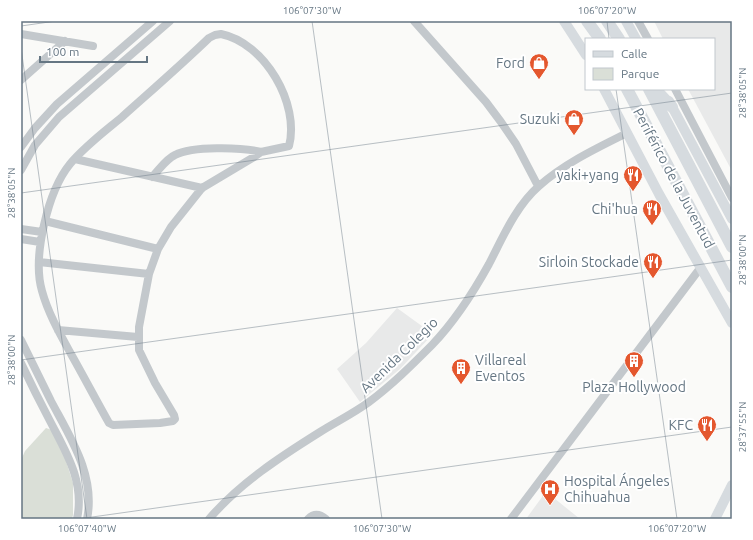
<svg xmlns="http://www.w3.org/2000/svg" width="753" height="540" viewBox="0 0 753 540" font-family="Ubuntu,sans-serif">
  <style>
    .built { fill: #e8e9e9 }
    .green { fill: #dadfd7 }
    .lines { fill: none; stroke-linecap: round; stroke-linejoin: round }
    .minor { stroke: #c3c8cc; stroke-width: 8 }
    .major { stroke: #d6dbdf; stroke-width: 10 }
    .highway { stroke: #d6dbdf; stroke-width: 12 }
    .ticks { fill: none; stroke: #657683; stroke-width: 1; stroke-opacity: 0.45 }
    .labels { text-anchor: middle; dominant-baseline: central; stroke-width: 4; stroke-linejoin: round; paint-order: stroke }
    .poi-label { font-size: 14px; fill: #657683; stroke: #fff; text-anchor: end }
    .street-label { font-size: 14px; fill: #657683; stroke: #fff }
    .neatline { fill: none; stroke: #657683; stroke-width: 1.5 }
    .ticks-label { font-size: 10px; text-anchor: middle; fill: #657683 }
  </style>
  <rect width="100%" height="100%" fill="#fafaf8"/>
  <path class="built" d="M654 21H732V171L688 89H714V39H663Z
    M397 308 433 334 400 369 360 402 337 369 366 343Z
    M543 489 554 498 580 519H526L542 497Z"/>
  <path class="green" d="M46 428 52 430 64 455 73 483V515L72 519H21V460L25 451Z"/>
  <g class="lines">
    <path class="minor" d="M414 21 486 102 501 122 516 144 538 186
      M638 21 648 39
      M21 34 93 46
      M221 34C265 43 300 104 289 146L261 152 254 157 202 188 171 227 158 249 149 274 139 327V350L155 383 174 415 175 419 173 421 160 423 113 425 109 423C96 400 84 377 71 354 60 334 48 313 42 291 32 257 48 191 70 164 85 146 104 132 122 117 151 91 181 65 209 38L215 35Z
      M21 80 65 41
      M675 89 732 198
      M21 147 35 128 57 104 153 21
      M75 159 202 188
      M21 170 35 145 59 117 170 21
      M152 177C159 170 166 159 175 155 192 146 241 147 261 152
      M45 221 158 249
      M21 229 42 232
      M21 239 40 242
      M39 262 149 274
      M58 330 138 337
      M21 340C31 360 41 381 51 401 70 437 96 476 87 519
      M21 363C30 382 40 402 50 421 66 452 85 482 77 519
      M209 519C240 483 280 457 320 432 336 422 354 413 369 402 392 385 412 365 432 345 455 321 473 293 489 264 503 237 516 206 539 186 565 163 597 148 627 133
      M308 519C314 513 320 514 326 519
      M511 519 701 267"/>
    <path class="major" d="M564 21 586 55
      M626 21 636 39
      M604 89 659 194 732 323
      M669 101 732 219
      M715 519 732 485"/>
    <path class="highway" d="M587 21 600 39
      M607 21 619 39
      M627 89 732 287
      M649 89 732 247
      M655 89 672 107"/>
  </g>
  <path class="ticks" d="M312 21 382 519M607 21 609 39M21 26 56 21M21 48 87 519M616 89 677 519M21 193 732 93M21 360 732 260M78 519 732 427"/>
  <defs>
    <g id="shop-pin" transform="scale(1)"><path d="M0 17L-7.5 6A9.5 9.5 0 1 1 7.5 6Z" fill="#e4572e" stroke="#fff"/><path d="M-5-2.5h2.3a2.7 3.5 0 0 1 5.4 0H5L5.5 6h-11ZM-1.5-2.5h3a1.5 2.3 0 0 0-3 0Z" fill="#fff"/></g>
    <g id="restaurant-pin" transform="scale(1)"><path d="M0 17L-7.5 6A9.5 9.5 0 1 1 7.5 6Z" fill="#e4572e" stroke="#fff"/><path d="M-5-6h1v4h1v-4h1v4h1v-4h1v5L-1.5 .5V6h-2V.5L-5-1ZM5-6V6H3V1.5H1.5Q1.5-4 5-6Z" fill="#fff"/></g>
    <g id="building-pin" transform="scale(1)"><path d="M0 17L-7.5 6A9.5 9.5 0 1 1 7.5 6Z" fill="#e4572e" stroke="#fff"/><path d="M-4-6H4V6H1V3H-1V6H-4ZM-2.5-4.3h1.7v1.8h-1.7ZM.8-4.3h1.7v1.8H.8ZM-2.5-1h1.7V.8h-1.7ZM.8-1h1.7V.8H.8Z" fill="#fff"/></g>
    <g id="hospital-pin" transform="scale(1)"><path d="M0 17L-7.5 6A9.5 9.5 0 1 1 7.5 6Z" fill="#e4572e" stroke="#fff"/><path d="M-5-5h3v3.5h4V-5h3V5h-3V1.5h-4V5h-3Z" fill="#fff"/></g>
  </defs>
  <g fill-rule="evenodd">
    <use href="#shop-pin" x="539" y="63"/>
    <use href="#shop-pin" x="574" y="119"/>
    <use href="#restaurant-pin" x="633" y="175"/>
    <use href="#restaurant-pin" x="652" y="209"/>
    <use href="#restaurant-pin" x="653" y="262"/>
    <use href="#building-pin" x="634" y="361"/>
    <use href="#building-pin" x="461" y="368"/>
    <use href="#restaurant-pin" x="707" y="425"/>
    <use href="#hospital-pin" x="550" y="489"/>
  </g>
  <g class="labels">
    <g class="poi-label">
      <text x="525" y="63">Ford</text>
      <text x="560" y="119">Suzuki</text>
      <text x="619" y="175">yaki+yang</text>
      <text x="638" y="209">Chi'hua</text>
      <text x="639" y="262">Sirloin Stockade</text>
      <text x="475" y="360" text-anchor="start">Villareal<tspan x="475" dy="16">Eventos</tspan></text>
      <text x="634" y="387" text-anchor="middle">Plaza Hollywood</text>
      <text x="693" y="425">KFC</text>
      <text x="564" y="481" text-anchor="start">Hospital Ángeles<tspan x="564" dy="16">Chihuahua</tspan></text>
    </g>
    <g class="street-label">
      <text transform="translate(674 178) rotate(62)">Periférico de la Juventud</text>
      <text transform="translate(399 355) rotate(-44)">Avenida Colegio</text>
    </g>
  </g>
  <rect width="753" height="540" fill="none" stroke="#ffffff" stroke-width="44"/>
  <rect x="585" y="38" width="130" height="52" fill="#ffffff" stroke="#c1c8cd"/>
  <rect x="593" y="51" width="20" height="6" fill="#d6dbdf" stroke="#c1c8cd"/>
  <text x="621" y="58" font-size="12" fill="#657683">Calle</text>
  <rect x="593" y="68" width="20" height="12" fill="#dadfd7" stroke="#c1c8cd"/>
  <text x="621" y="78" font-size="12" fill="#657683">Parque</text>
  <path d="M40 56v6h107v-6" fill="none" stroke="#657683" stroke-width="2"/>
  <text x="46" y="56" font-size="12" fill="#657683" stroke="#ffffff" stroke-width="3" paint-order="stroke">100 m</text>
  <rect x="22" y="22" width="709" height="496" class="neatline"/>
  <g class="ticks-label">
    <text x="312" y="14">106°07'30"W</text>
    <text x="607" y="14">106°07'20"W</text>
    <text transform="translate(742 93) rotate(-90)" y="4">28°38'05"N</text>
    <text transform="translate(11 193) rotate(-90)" y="4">28°38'05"N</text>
    <text transform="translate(742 260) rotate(-90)" y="4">28°38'00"N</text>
    <text transform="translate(11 360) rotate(-90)" y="4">28°38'00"N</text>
    <text transform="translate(742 427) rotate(-90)" y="4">28°37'55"N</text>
    <text x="87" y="532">106°07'40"W</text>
    <text x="382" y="532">106°07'30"W</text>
    <text x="677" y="532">106°07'20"W</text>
  </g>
</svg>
